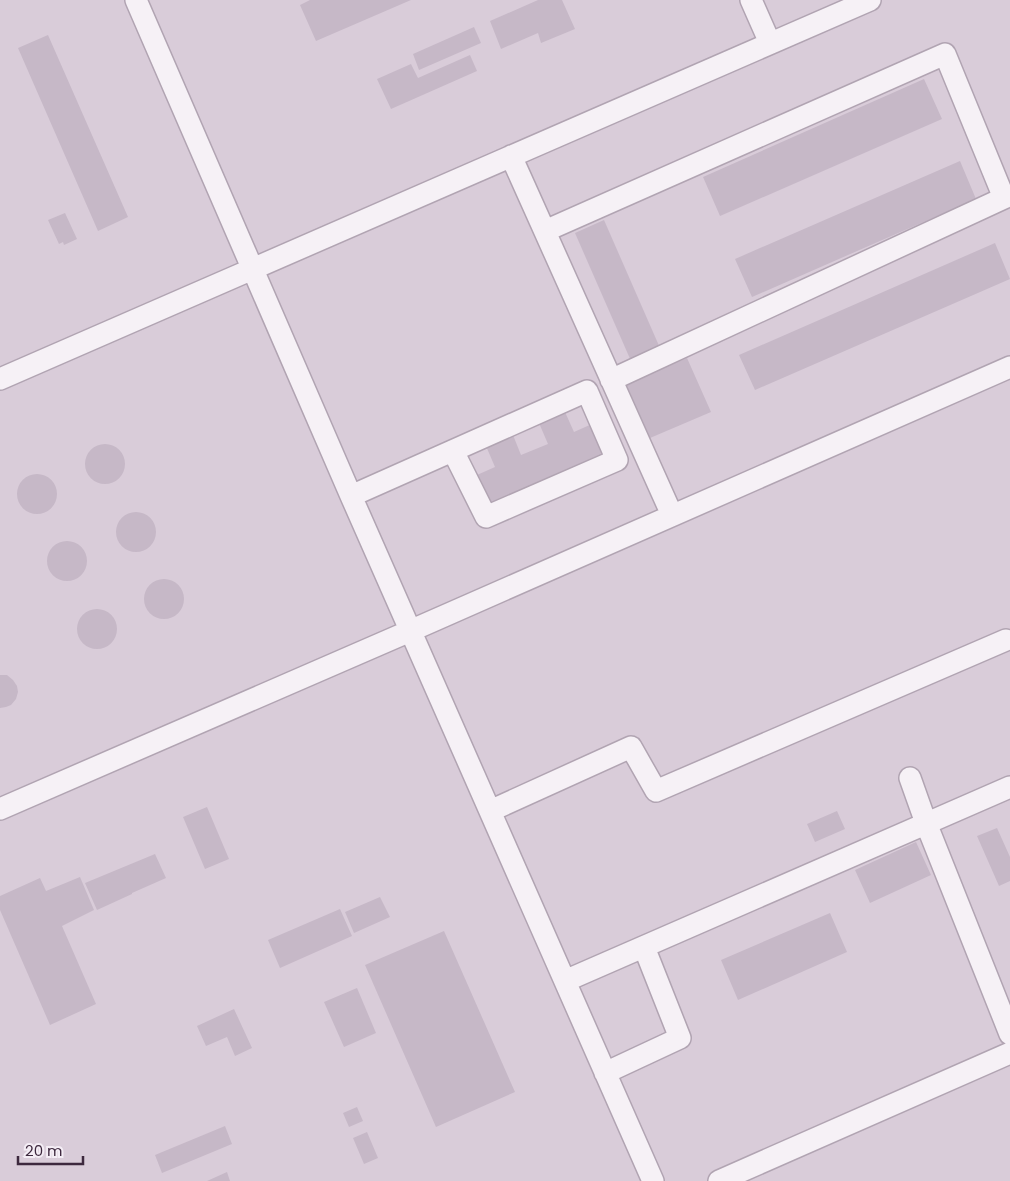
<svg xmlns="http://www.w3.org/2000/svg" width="1010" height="1181" viewBox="0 0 1010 1181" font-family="Poppins,sans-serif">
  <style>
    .built { fill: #d9ccd9 }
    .building { fill: #c6b8c7 }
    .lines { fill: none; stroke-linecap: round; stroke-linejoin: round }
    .minor-casing { stroke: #b1a4b2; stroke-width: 24 }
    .minor { stroke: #f6f1f6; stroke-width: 21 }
  </style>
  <rect width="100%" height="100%" fill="#e7dee8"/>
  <path class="built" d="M0 0H1010V1181H0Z"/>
  <path class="building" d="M310 0H411L316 41 300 5Z
    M538 0H562L575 29 541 43 538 33 501 49 490 21Z
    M474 27 481 43 419 70 413 54Z
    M48 35 128 217 98 231 18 48Z
    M470 55 477 71 391 109 377 79 411 64 418 78Z
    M924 79 942 119 720 216 703 177Z
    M960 161 976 199 752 297 735 259Z
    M65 213 77 239 64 245 63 242 59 244 48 220Z
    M604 220 660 348 631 361 575 233Z
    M995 243 1010 279 755 390 739 355Z
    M687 358 711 412 650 438 626 384Z
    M565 412 574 432 592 424 607 457 492 508 477 475 495 467 486 446 513 435 521 455 548 444 539 423Z
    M85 464a20 20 0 1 1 40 0a20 20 0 1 1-40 0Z
    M17 494a20 20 0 1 1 40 0a20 20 0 1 1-40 0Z
    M116 532a20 20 0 1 1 40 0a20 20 0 1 1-40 0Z
    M47 561a20 20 0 1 1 40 0a20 20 0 1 1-40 0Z
    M144 599a20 20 0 1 1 40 0a20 20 0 1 1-40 0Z
    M77 629a20 20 0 1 1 40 0a20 20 0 1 1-40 0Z
    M0 675H7L13 680 17 686 18 692 16 699 11 705 6 707 0 708Z
    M207 807 229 859 205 869 183 817Z
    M837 811 845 829 815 842 807 824Z
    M997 828 1010 857V881L999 886 977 836Z
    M916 842 931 875 870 903 855 870Z
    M155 854 166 878 132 893V894L97 910 85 883Z
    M80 877 94 910 62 926 96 1004 50 1025 0 910V896L40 878 46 891Z
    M380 897 390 917 354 933 345 912Z
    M340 909 352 936 280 968 268 940Z
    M830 913 847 952 738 1000 721 960Z
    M444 931 515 1092 436 1127 365 965Z
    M357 988 376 1033 344 1047 324 1002Z
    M234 1009 252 1048 235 1056 227 1037 206 1046 197 1026Z
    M357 1107 363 1121 349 1127 343 1113Z
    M225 1126 232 1144 162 1173 155 1155Z
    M367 1132 378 1158 364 1164 353 1138Z
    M227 1172 230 1181H207Z"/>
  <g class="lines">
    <g class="minor-casing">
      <path id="minor" d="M136 0 351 496 653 1181
        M751 0 770 43
        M511 156 672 515
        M545 231 945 54 1004 198 611 380
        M0 379 870 0
        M351 496 587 391 617 460 486 517 453 451
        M910 778 926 823 1010 1034
        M0 809 410 631 1010 367
        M490 811 631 747 656 791 1006 640
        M565 981 1010 787
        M605 1073 680 1038 644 947
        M719 1181 1010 1053"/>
    </g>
    <use href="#minor" class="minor"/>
  </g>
  <path d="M18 1156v8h65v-8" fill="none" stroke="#3d283e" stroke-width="2.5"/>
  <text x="25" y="1156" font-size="15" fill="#3d283e" stroke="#f4edf5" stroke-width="4" paint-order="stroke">20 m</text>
</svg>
